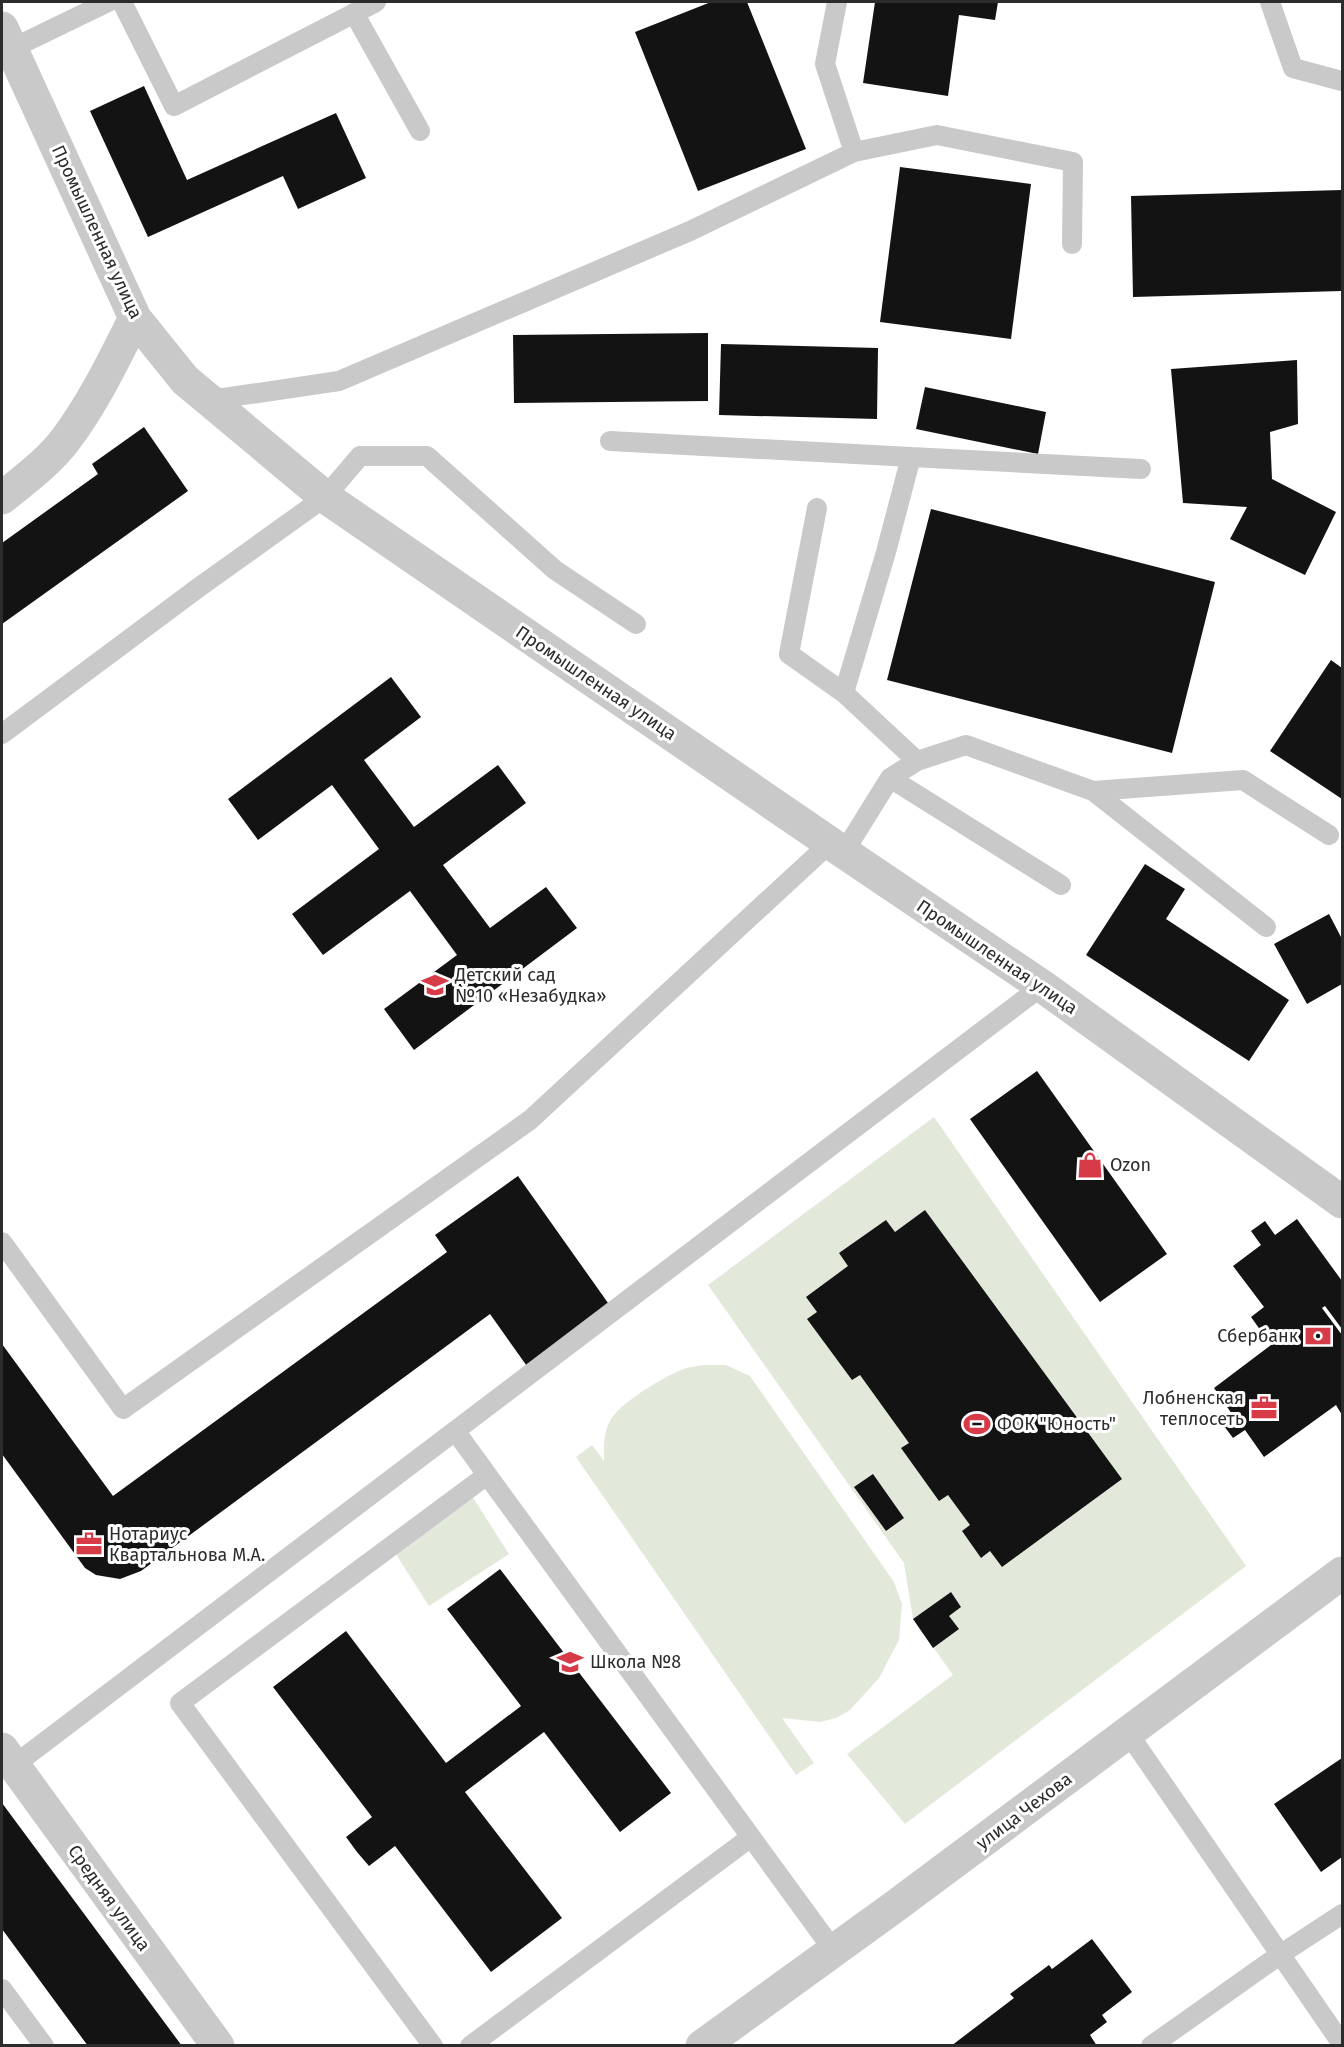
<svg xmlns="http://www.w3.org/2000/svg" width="1344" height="2047" viewBox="0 0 1344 2047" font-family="'Fira Sans',sans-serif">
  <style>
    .green { fill: #e2e9db }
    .building { fill: #131313 }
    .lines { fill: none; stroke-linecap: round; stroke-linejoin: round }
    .lane { stroke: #c9c9c9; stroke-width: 20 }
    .street { stroke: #c9c9c9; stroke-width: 33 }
    .labels { text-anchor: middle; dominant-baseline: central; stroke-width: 6; stroke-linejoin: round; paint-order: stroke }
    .street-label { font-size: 18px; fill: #2c2c2c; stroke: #fff }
    .poi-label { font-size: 18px; fill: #2c2c2c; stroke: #fff; text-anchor: start }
  </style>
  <rect width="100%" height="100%" fill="#fff"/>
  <path class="green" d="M934 1117 1246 1566 905 1824 847 1754 953 1675 913 1619 904 1563 708 1285Z
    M704 1365H726L750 1376 894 1582 902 1604 899 1640 879 1678 850 1710 836 1718 820 1722 782 1718 814 1763 796 1775 576 1457 592 1445 604 1461C604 1448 603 1438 608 1425 615 1405 662 1378 681 1370 688 1367 696 1366 704 1365Z
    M470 1493 509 1554 429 1606 390 1545Z"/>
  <path class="building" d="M711 2H747L806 149 698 191 635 32Z
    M875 2H998L995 20 959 15 948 96 863 83Z
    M144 86 187 180 336 113 366 178 298 209 283 176 148 237 90 111Z
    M900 167 1031 184 1011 339 880 322Z
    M1342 190V291L1133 297 1131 196Z
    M708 333V401L514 403 513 335Z
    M721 344 878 348 877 419 719 415Z
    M1297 360 1298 424 1270 432 1272 479 1336 512 1305 575 1230 539 1247 507 1183 503 1171 369Z
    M925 387 1046 412 1038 454 916 429Z
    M144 427 188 491 2 624V543L98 474 92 464Z
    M931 509 1215 582 1172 753 887 680Z
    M1331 660 1342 668V799L1270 751Z
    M391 677 421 717 364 760 414 827 498 765 526 803 443 865 490 928 546 887 577 928 414 1050 384 1009 457 955 410 891 323 955 292 914 379 849 332 785 258 840 228 799Z
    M1145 864 1185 889 1166 919 1289 1000 1249 1061 1086 955Z
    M1329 914 1342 939V984L1307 1004 1274 944Z
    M1037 1071 1167 1254 1100 1302 970 1119Z
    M518 1176 613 1310 529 1369 490 1314 141 1571 120 1579 96 1575 85 1568 2 1454V1344L113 1496 447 1252 435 1235Z
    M925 1210 1122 1479 1002 1567 990 1551 981 1558 962 1531 970 1525 948 1495 939 1501 901 1448 909 1443 860 1375 852 1380 807 1319 817 1312 806 1297 848 1266 839 1253 886 1220 895 1232Z
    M1297 1219 1342 1281V1329L1325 1306 1322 1308 1342 1335V1415L1336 1405 1264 1457 1245 1430 1233 1438 1221 1422 1232 1414 1214 1388 1271 1345 1251 1317 1264 1307 1233 1266 1261 1245 1251 1231 1265 1221 1275 1235Z
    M873 1474 904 1518 886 1531 854 1487Z
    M500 1569 671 1793 620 1832 544 1732 465 1792 562 1918 491 1972 395 1846 369 1866 357 1852 346 1837 372 1817 273 1687 346 1631 446 1763 521 1706 447 1609Z
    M951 1592 961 1607 949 1616 959 1629 933 1648 913 1619Z
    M1342 1758V1857L1321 1872 1274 1804Z
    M2 1803 182 2046H88L57 2004 2 1929Z
    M1092 1939 1132 1992 1102 2015 1107 2022 1090 2035 1097 2046H951L1014 1998 1010 1994 1049 1965 1052 1969Z"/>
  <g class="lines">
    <path class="lane" d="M122 2 174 106 376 2
      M1270 2 1293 68 1342 81
      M354 13 420 131
      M11 49 108 2
      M854 152 937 135 1073 162 1072 244
      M210 400 339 381 690 231 854 152 825 64 837 2
      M610 441 911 457
      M817 508 789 654 844 693
      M2 734 198 588 325 497 360 456H427L555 570 636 624
      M917 761 844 693 886 552 911 457 1141 469
      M890 778 1061 885
      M1093 791 1266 927
      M844 852 890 778 917 761 966 745 1093 791 1243 780 1329 835
      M2 1242 123 1409 530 1120 830 843
      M456 1432 834 1951
      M1128 1733 1342 2044
      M13 1766 1042 986
      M2 1989 44 2046
      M433 2046 180 1703 487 1475
      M470 2046 751 1837
      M1151 2046 1281 1954 1342 1914"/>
    <path class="street" d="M2 28 135 318 185 380 325 497 830 843 1042 986 1342 1202
      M2 498C24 480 49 462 66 439 94 402 114 359 135 318
      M2 1749 218 2046
      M702 2046 894 1907 1342 1573"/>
  </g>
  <defs>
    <g id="school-bare" transform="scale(2.07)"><path d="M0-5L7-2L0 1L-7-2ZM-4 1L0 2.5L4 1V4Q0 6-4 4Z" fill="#d63b47" stroke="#fff" stroke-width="2.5" paint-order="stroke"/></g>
    <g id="shop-bare" transform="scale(2.07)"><path d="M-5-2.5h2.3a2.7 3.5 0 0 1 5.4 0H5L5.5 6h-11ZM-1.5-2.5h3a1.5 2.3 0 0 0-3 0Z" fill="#d63b47" stroke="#fff" stroke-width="2.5" paint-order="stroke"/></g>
    <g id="bank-bare" transform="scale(2.07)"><path d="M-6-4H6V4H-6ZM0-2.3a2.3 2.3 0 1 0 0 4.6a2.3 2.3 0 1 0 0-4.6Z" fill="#d63b47" stroke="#fff" stroke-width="2.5" paint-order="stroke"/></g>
    <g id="office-bare" transform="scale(2.07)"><path d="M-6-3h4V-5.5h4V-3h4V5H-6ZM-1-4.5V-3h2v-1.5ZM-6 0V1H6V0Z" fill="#d63b47" stroke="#fff" stroke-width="2.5" paint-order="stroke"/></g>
    <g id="stadium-bare" transform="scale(2.07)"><path d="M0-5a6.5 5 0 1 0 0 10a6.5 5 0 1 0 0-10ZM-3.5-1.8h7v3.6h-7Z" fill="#d63b47" stroke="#fff" stroke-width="2.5" paint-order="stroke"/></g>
  </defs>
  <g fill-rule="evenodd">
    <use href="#school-bare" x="435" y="985"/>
    <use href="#shop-bare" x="1090" y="1165"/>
    <use href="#bank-bare" x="1318" y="1336"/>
    <use href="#office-bare" x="1264" y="1408"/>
    <use href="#stadium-bare" x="977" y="1424"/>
    <use href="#office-bare" x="89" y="1544"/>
    <use href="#school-bare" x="570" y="1662"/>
  </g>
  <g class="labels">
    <g class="street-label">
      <text transform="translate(97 232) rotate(65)">Промышленная улица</text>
      <text transform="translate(596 683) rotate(34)">Промышленная улица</text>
      <text transform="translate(997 957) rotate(34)">Промышленная улица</text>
      <text transform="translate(1024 1811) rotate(-37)">улица Чехова</text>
      <text transform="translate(109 1898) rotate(54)">Средняя улица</text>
    </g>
    <g class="poi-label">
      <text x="455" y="975">Детский сад<tspan x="455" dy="21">№10 «Незабудка»</tspan></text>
      <text x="1110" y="1165">Ozon</text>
      <text x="1298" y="1336" text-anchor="end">Сбербанк</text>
      <text x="1244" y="1398" text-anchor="end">Лобненская<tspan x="1244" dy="21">теплосеть</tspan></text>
      <text x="997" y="1424">ФОК "Юность"</text>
      <text x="109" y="1534">Нотариус<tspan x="109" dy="21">Квартальнова М.А.</tspan></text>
      <text x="590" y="1662">Школа №8</text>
    </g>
  </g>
  <rect width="1344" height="2047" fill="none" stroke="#2c2c2c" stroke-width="6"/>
</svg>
